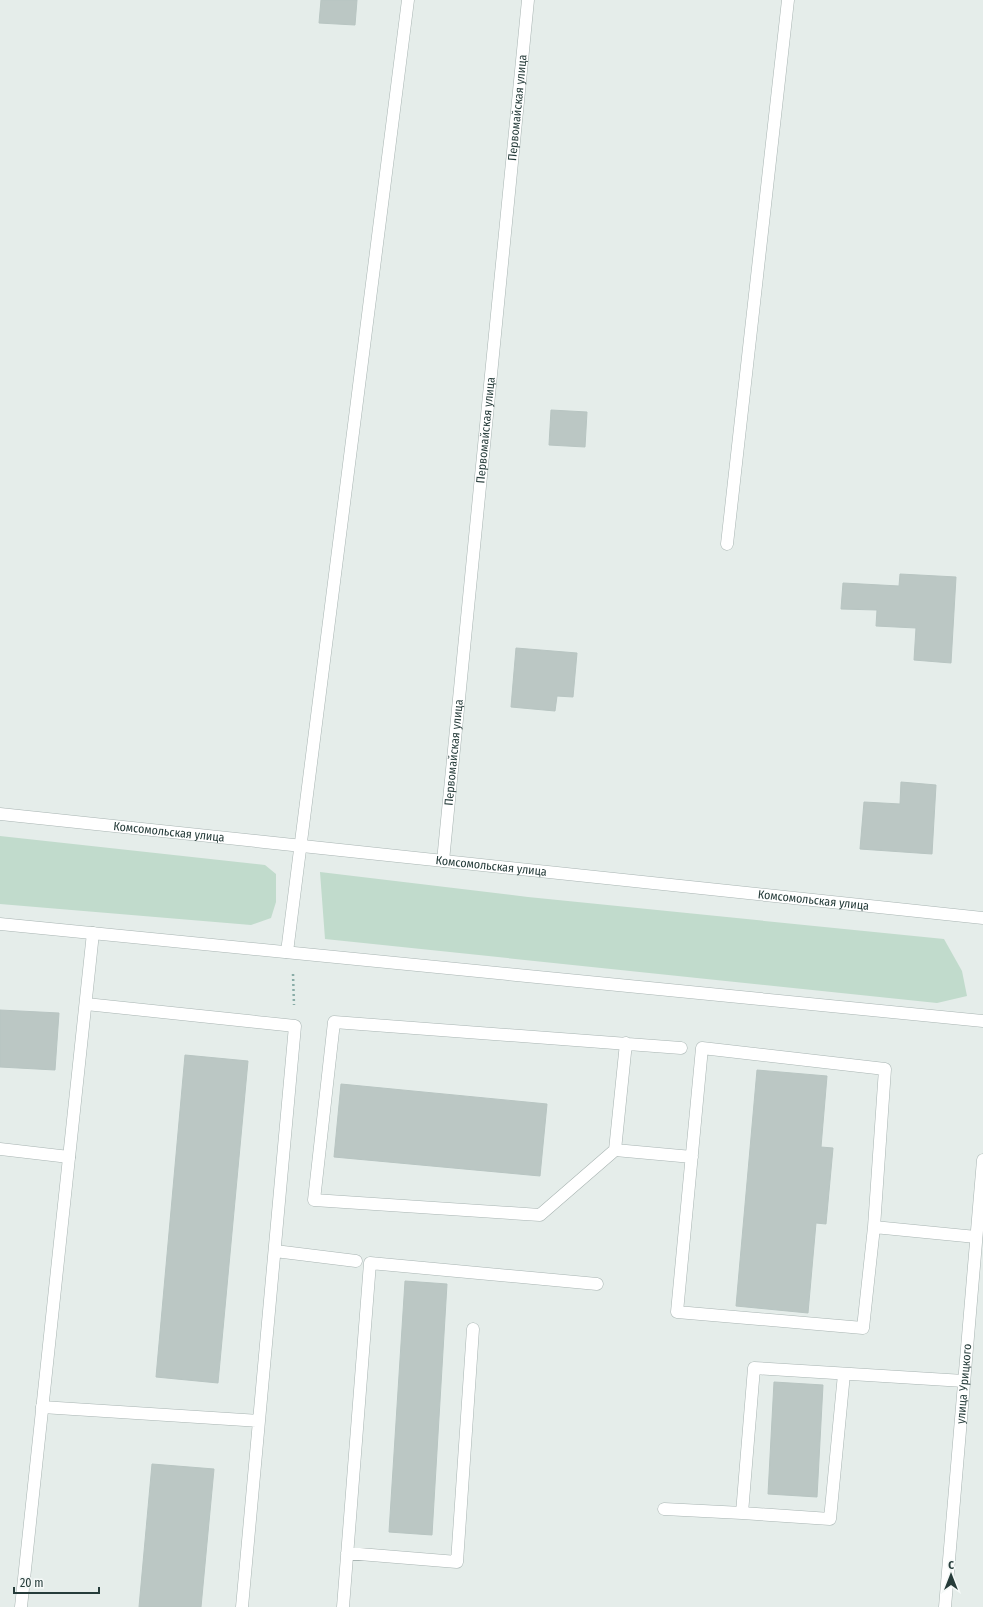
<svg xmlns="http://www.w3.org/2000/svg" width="983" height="1607" viewBox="0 0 983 1607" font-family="'Fira Sans Condensed',sans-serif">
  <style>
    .green { fill: #c1dbcc }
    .building { fill: #bbc7c4; stroke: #b8c5c2 }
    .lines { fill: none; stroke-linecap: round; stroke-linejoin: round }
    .service-casing { stroke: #a8b4b2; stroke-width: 13 }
    .minor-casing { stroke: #a8b4b2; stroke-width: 13 }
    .tertiary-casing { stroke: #a8b4b2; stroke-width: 13 }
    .path { stroke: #89aca7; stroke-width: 2.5; stroke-dasharray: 2 3; stroke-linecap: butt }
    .service { stroke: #fff; stroke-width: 12 }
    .minor { stroke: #fff; stroke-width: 12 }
    .tertiary { stroke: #fff; stroke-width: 12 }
    .labels { text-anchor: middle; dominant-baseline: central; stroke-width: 4; stroke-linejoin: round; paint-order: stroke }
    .street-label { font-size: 12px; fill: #263c3a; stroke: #f5f9f8 }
  </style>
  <rect width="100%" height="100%" fill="#e5edea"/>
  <path class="green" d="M0 836 265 865 276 874V902L271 918 251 925 0 904Z
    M320 872 528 897 944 939 962 971 967 996 937 1003 325 939Z"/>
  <path class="building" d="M321 0H357L355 25 319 23Z
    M551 410 587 412 585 447 549 445Z
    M900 574 956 577 951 663 914 660 916 628 876 626 877 610 841 609 843 583 899 586Z
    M516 648 577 653 573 697 557 696 555 711 511 707Z
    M901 782 936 785 932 854 860 849 864 802 900 804Z
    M0 1010 59 1013 55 1070 0 1067Z
    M185 1055 248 1061 218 1383 156 1377Z
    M757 1070 827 1076 821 1147 833 1148 826 1224 816 1223 808 1313 736 1306Z
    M341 1084 547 1104 540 1176 334 1157Z
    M405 1281 447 1284 432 1535 389 1532Z
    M774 1382 823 1385 817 1497 768 1494Z
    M152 1464 214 1469 201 1607H139Z"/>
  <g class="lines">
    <g class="service-casing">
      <path id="service" d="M727 544 788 0
        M86 1004 295 1026 259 1421
        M626 1043 615 1150 540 1215 314 1200 334 1022 681 1048
        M0 1149 69 1157
        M615 1150 692 1157
        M874 1227 863 1328 677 1312 702 1048 885 1069 874 1227 976 1237
        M275 1251 356 1261
        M844 1374 830 1519 742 1513 754 1368 964 1381
        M42 1407 259 1421 242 1607
        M664 1509 742 1513
        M347 1553 457 1562 473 1329
        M343 1607 370 1263 597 1284"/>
    </g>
    <g class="minor-casing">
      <g id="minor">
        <path id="s1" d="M443 861 528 0"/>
        <path d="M287 952 408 0"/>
        <path d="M21 1607 93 933"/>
      </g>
    </g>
    <g class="tertiary-casing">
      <g id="tertiary">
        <path id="s2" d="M0 814 983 918"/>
        <path d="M0 924 983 1021"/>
        <path id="s3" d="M945 1607 983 1160"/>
      </g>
    </g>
    <path class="path" d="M293 974 294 1005"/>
    <use href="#service" class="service"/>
    <use href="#minor" class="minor"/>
    <use href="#tertiary" class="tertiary"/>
  </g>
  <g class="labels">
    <g class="street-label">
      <text stroke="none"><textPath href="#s1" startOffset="757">Первомайская улица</textPath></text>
      <text stroke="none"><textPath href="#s1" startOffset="433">Первомайская улица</textPath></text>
      <text stroke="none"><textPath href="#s1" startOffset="109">Первомайская улица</textPath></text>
      <text stroke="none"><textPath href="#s2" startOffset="170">Комсомольская улица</textPath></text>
      <text stroke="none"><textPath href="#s2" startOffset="494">Комсомольская улица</textPath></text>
      <text stroke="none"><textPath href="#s2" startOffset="818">Комсомольская улица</textPath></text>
      <text stroke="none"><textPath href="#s3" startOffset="224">улица Урицкого</textPath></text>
    </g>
  </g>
  <g transform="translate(951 1575)" stroke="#f5f9f8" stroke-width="3" paint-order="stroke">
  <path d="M0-3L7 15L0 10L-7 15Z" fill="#263c3a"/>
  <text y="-6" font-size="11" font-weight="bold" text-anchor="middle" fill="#263c3a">С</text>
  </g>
  <path d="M14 1587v6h85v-6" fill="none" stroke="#263c3a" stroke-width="2"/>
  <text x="20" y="1587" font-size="12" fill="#263c3a" stroke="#f5f9f8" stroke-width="3" paint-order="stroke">20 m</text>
</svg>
